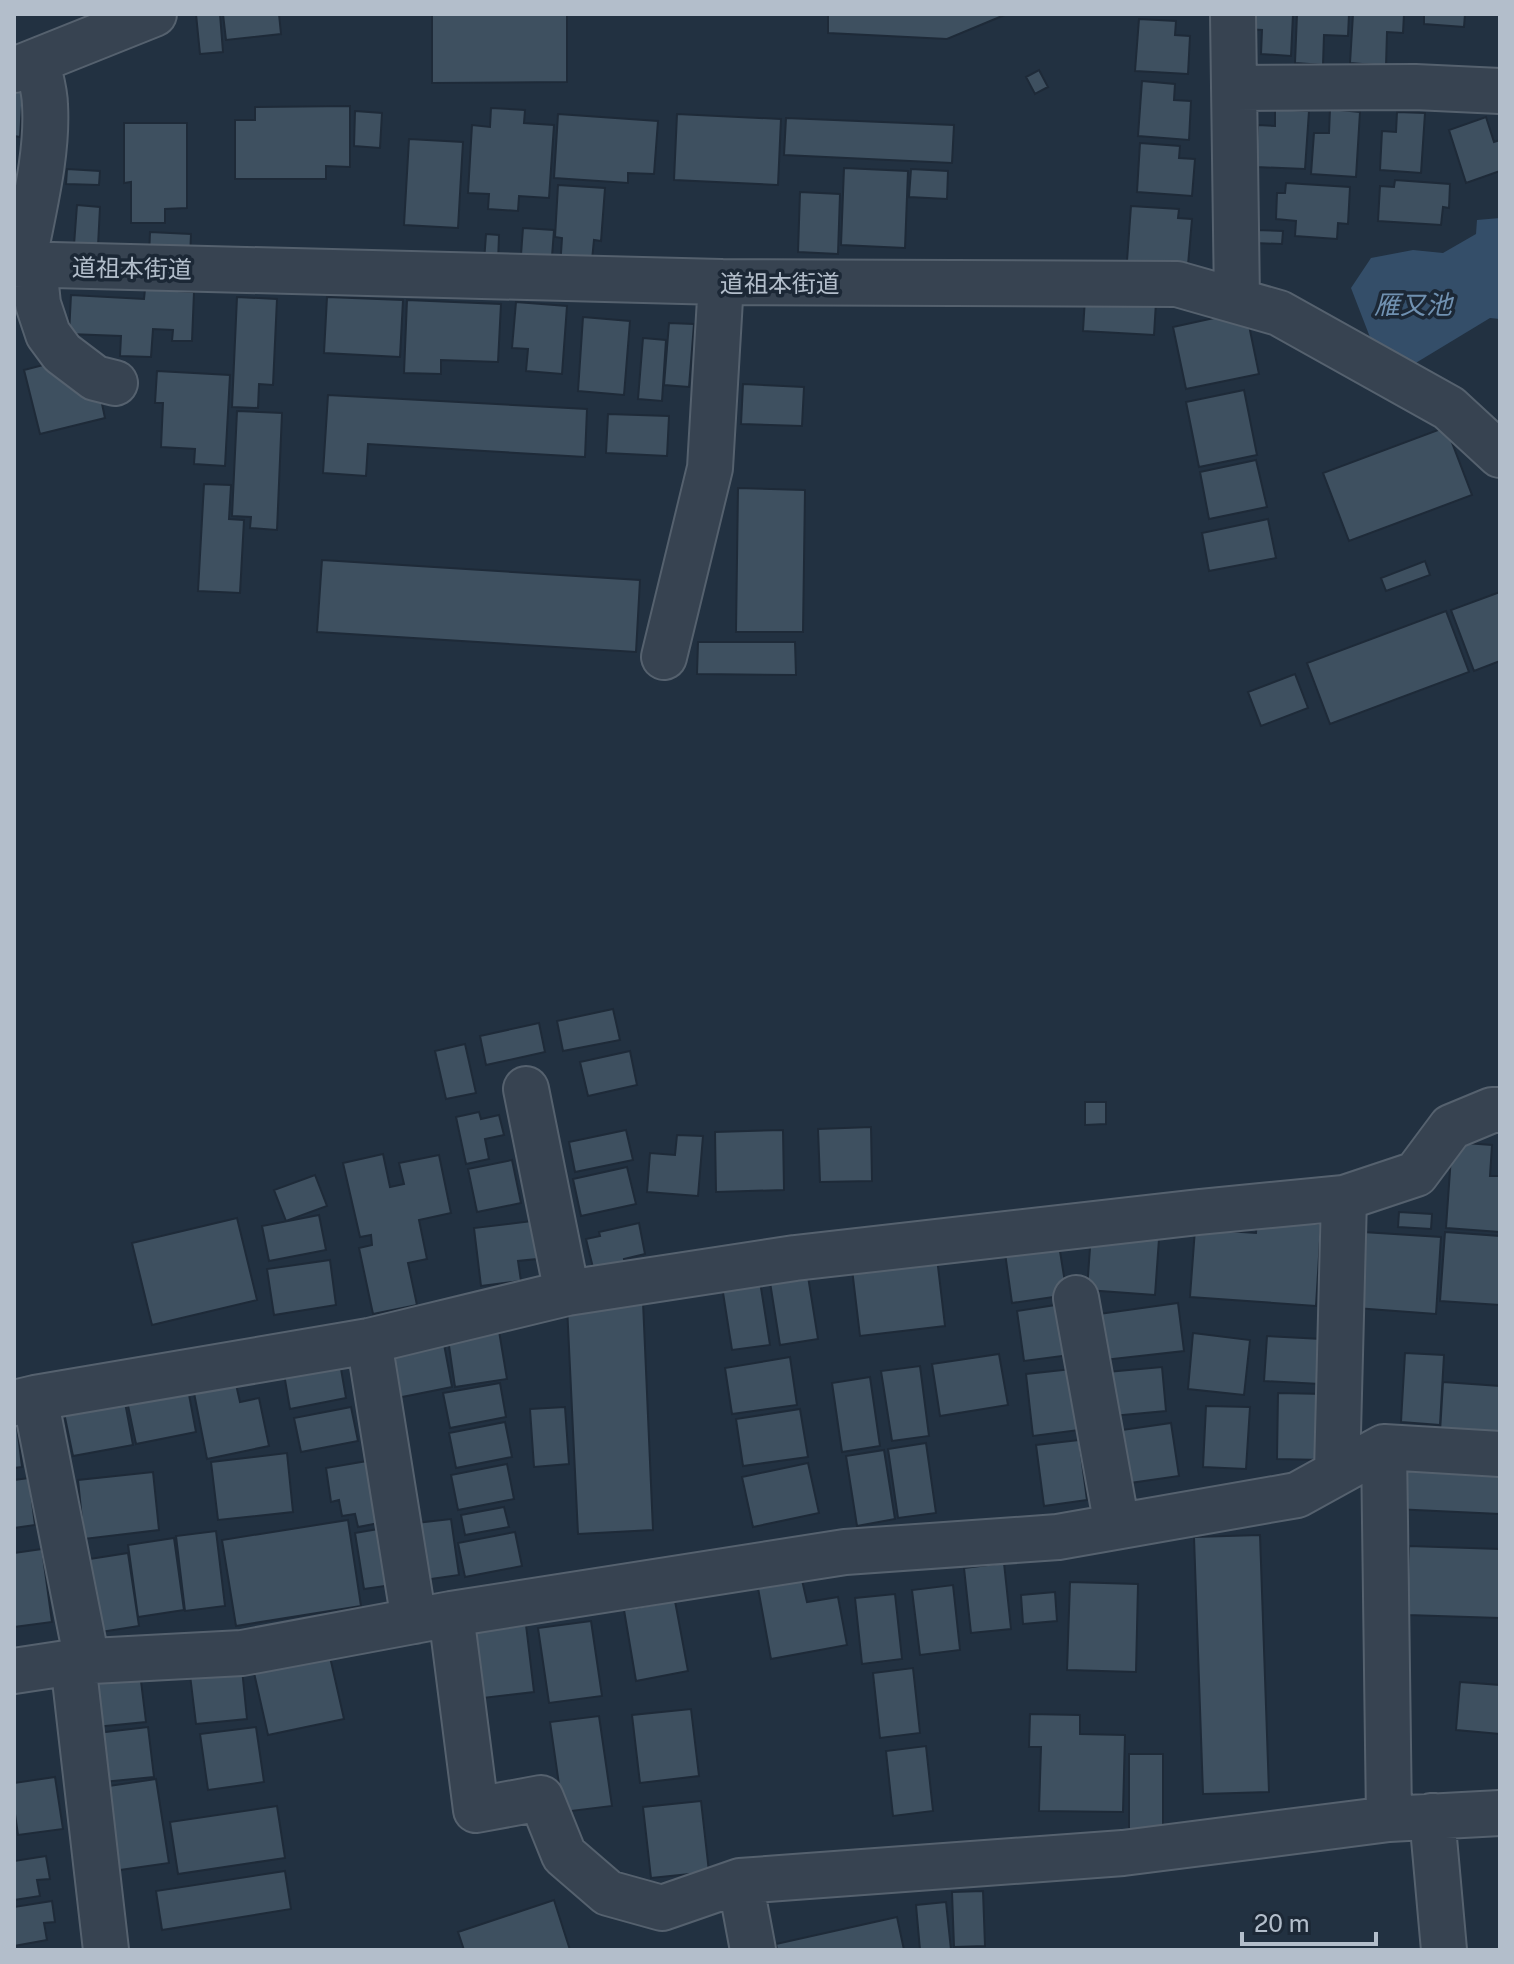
<svg xmlns="http://www.w3.org/2000/svg" width="1514" height="1964" viewBox="0 0 1514 1964" font-family="'Public Sans','Noto Sans JP',sans-serif">
  <style>
    .water { fill: #344e69 }
    .building { fill: #3e5060; stroke: #1e2a38; stroke-width: 2 }
    .lines { fill: none; stroke-linecap: round; stroke-linejoin: round }
    .minor-casing { stroke: #55616e; stroke-width: 48 }
    .minor { stroke: #374351; stroke-width: 44 }
    .labels { text-anchor: middle; dominant-baseline: central; stroke-width: 7; stroke-linejoin: round; paint-order: stroke }
    .street-label { font-size: 24px; fill: #b3becb; stroke: #1c2836 }
    .water-label { font-size: 26px; font-style: italic; fill: #7091b1; stroke: #1c2836 }
  </style>
  <rect width="100%" height="100%" fill="#223141"/>
  <path class="water" d="M1500 218V319L1490 318 1414 364 1373 345 1351 288 1371 258 1413 250 1443 253 1476 234 1477 220Z"/>
  <path class="building" d="M196 14H220L223 52 200 54Z
    M223 14H279L281 34 226 40Z
    M432 14H567V82L432 83Z
    M828 14H1007L947 39 828 33Z
    M1244 14H1293L1291 56 1261 54 1262 30 1244 29Z
    M1297 14H1349L1348 36 1324 35 1323 65 1295 63Z
    M1353 14H1404L1403 33 1387 32 1386 66 1350 63Z
    M1424 14H1465L1464 27 1424 24Z
    M1139 19 1176 21 1175 35 1190 36 1188 74 1135 71Z
    M1039 70 1048 87 1035 94 1026 77Z
    M1142 81 1175 84 1174 100 1191 101 1189 140 1138 136Z
    M14 89 23 90 20 137 14 136Z
    M350 106V167L326 166V179H235V120H255V107Z
    M491 108 525 110 524 123 554 125 549 198 519 196 518 211 488 209 489 194 468 193 472 125 490 127Z
    M1275 109 1309 111 1305 169 1256 167 1258 125 1275 126Z
    M1330 109 1360 112 1356 177 1311 174 1314 133H1329Z
    M355 111 382 113 380 148 354 146Z
    M1397 112 1425 113 1421 173 1380 170 1382 131 1396 132Z
    M558 114 658 121 654 174 628 173V183L554 178Z
    M677 114 781 119 778 185 674 180Z
    M1486 117 1494 142 1500 140V171L1466 183 1449 130Z
    M786 118 954 125 952 163 784 155Z
    M124 123H187V208L165 209V223H131V182L124 183Z
    M409 139 463 142 458 228 404 225Z
    M1140 143 1180 146 1179 158 1195 159 1192 196 1137 192Z
    M844 168 908 171 905 248 841 245Z
    M67 169 100 171 99 185 66 184Z
    M911 169 948 171 947 199 909 197Z
    M1395 180 1450 184 1449 208 1443 207 1441 225 1378 221 1380 186 1394 187Z
    M1286 183 1350 187 1348 224 1338 223 1337 239 1295 236 1296 221 1276 219 1277 193H1285Z
    M558 185 605 188 601 241 594 240 591 270 560 268 562 238 555 237Z
    M800 192 840 194 838 254 798 252Z
    M77 205 100 207 98 246 74 245Z
    M1131 206 1179 209 1178 218 1192 219 1188 265 1127 261Z
    M523 228 554 230 551 270 520 268Z
    M1255 230 1283 231 1282 244 1254 243Z
    M150 232 191 234 190 259 149 257Z
    M486 234 499 235 498 263 484 262Z
    M145 289 194 292 192 341H172L173 330 153 329 151 357 120 356 121 336 69 334 71 295 144 299Z
    M237 297 277 299 273 385 259 384 258 408 232 407Z
    M327 297 403 300 400 357 324 353Z
    M1085 298 1156 302 1154 335 1083 331Z
    M407 300 501 304 498 362 441 360V374L404 373Z
    M516 302 567 306 562 374 526 371 528 349 512 348Z
    M1246 311 1259 374 1186 389 1173 327Z
    M583 317 630 321 624 395 578 391Z
    M669 323 694 324 689 387 664 385Z
    M643 338 666 340 662 401 638 399Z
    M47 364 101 399 105 418 40 434 24 370Z
    M157 371 230 375 225 466 194 464 195 449 161 447 163 403H155Z
    M743 384 804 387 802 426 741 424Z
    M1244 390 1257 455 1199 467 1186 402Z
    M328 395 587 409 585 457 368 444 366 476 323 473Z
    M237 411 282 413 277 530 250 528 251 517 232 516Z
    M608 414 669 416 667 456 606 453Z
    M1446 427 1472 495 1349 541 1323 473Z
    M1256 460 1267 507 1209 519 1200 472Z
    M204 484 231 485 229 519 244 520 240 593 198 591Z
    M738 488 805 490 803 632H736Z
    M1268 519 1276 558 1209 571 1202 533Z
    M322 560 640 580 636 652 317 632Z
    M1425 561 1430 575 1386 591 1381 578Z
    M1500 592V661L1474 671 1451 610Z
    M1446 611 1469 672 1330 724 1307 663Z
    M698 642H795L796 675 697 674Z
    M1295 674 1308 708 1261 726 1248 692Z
    M613 1009 620 1040 563 1051 557 1021Z
    M539 1023 545 1052 486 1065 480 1036Z
    M465 1044 476 1093 446 1099 435 1051Z
    M630 1051 637 1085 588 1096 580 1062Z
    M1085 1102H1106V1124L1085 1125Z
    M479 1112 481 1119 499 1115 504 1135 485 1139 489 1159 466 1164 456 1117Z
    M871 1127 872 1181 820 1182 818 1129Z
    M626 1130 633 1160 575 1172 569 1142Z
    M783 1130 784 1190 716 1192 715 1132Z
    M677 1135 703 1136 698 1196 647 1192 650 1153 675 1155Z
    M1452 1142 1492 1145 1490 1176H1500V1232L1446 1228Z
    M383 1154 390 1187 404 1184 399 1163 439 1155 451 1213 419 1220 427 1259 408 1263 417 1305 373 1314 359 1248 372 1245 371 1235 360 1237 343 1163Z
    M512 1160 521 1203 477 1212 468 1169Z
    M627 1167 636 1204 581 1216 573 1179Z
    M315 1175 327 1206 286 1221 274 1190Z
    M1399 1212 1432 1214 1431 1229 1398 1227Z
    M319 1215 326 1250 269 1261 262 1226Z
    M237 1218 257 1300 152 1325 132 1243Z
    M1257 1220 1321 1224 1316 1306 1190 1297 1195 1229 1256 1233Z
    M532 1221 537 1259 518 1261 521 1281 481 1286 474 1228Z
    M639 1223 645 1254 624 1259 626 1269 595 1276 586 1239 600 1236 599 1232Z
    M1347 1231 1441 1237 1436 1314 1342 1307Z
    M1445 1232 1500 1236V1305L1440 1301Z
    M1091 1234 1159 1239 1155 1295 1087 1290Z
    M1059 1245 1067 1295 1012 1303 1005 1253Z
    M937 1258 945 1326 860 1336 852 1269Z
    M330 1260 336 1305 274 1315 267 1269Z
    M807 1270 818 1339 780 1345 769 1276Z
    M759 1275 770 1345 732 1350 721 1280Z
    M643 1302 653 1530 578 1534 567 1306Z
    M1178 1303 1184 1351 1104 1360 1099 1314Z
    M1062 1304 1070 1355 1024 1361 1017 1311Z
    M499 1331 507 1379 455 1387 448 1339Z
    M1193 1333 1250 1340 1244 1395 1188 1389Z
    M1267 1336 1322 1339 1320 1384 1264 1381Z
    M443 1339 452 1387 392 1399 382 1350Z
    M1405 1353 1444 1355 1440 1425 1401 1422Z
    M999 1354 1008 1405 940 1416 932 1364Z
    M790 1357 797 1405 732 1414 725 1368Z
    M340 1363 346 1398 290 1409 284 1374Z
    M920 1366 929 1436 892 1441 881 1371Z
    M1162 1367 1166 1411 1112 1416 1107 1372Z
    M1072 1369 1079 1430 1033 1436 1026 1374Z
    M870 1377 880 1446 842 1452 832 1383Z
    M235 1380 240 1402 259 1398 269 1446 207 1459 193 1388Z
    M1443 1382 1500 1386V1435L1440 1432Z
    M500 1383 506 1417 450 1428 443 1393Z
    M187 1384 196 1432 136 1444 126 1396Z
    M1278 1393 1324 1394 1323 1460 1277 1459Z
    M124 1397 133 1445 73 1456 63 1408Z
    M1206 1406 1250 1407 1246 1469 1203 1467Z
    M351 1407 358 1441 301 1452 294 1418Z
    M565 1407 569 1464 534 1467 530 1409Z
    M800 1409 808 1457 743 1466 736 1419Z
    M14 1418H16L22 1467 14 1468Z
    M505 1422 512 1457 456 1468 449 1433Z
    M1171 1423 1179 1476 1116 1485 1108 1432Z
    M1079 1440 1087 1500 1044 1506 1036 1445Z
    M926 1443 936 1513 898 1518 888 1449Z
    M884 1450 895 1519 857 1526 846 1456Z
    M287 1453 293 1512 218 1520 211 1462Z
    M373 1460 384 1522 358 1527 355 1514 342 1516 339 1500 331 1502 326 1468Z
    M808 1463 819 1513 753 1527 742 1477Z
    M507 1464 514 1499 458 1510 451 1475Z
    M1396 1464 1500 1469V1514L1394 1509Z
    M153 1472 159 1530 84 1539 78 1480Z
    M29 1478 35 1525 14 1528V1480Z
    M504 1507 509 1527 465 1535 461 1515Z
    M451 1519 459 1575 424 1580 416 1523Z
    M348 1520 361 1606 236 1626 222 1540Z
    M390 1527 399 1584 364 1589 355 1533Z
    M216 1531 225 1606 185 1611 176 1536Z
    M515 1532 522 1566 465 1577 458 1543Z
    M1260 1535 1269 1792 1203 1794 1194 1537Z
    M174 1538 184 1610 138 1617 128 1545Z
    M1409 1546 1500 1549V1618L1407 1615Z
    M42 1549 52 1622 14 1627V1553Z
    M128 1553 139 1626 88 1634 77 1561Z
    M1004 1563 1011 1629 971 1633 964 1568Z
    M802 1580 807 1602 838 1597 847 1645 771 1659 758 1588Z
    M1070 1582 1138 1584 1136 1672 1067 1670Z
    M953 1585 960 1650 920 1655 912 1590Z
    M1055 1592 1057 1621 1023 1624 1021 1595Z
    M895 1594 902 1659 862 1664 855 1598Z
    M675 1601 688 1671 636 1681 624 1610Z
    M591 1621 602 1696 549 1703 538 1628Z
    M526 1625 534 1692 483 1698 475 1631Z
    M328 1648 344 1719 268 1735 252 1664Z
    M913 1668 920 1733 880 1738 873 1673Z
    M242 1669 247 1719 196 1724 190 1675Z
    M140 1673 146 1722 95 1727 89 1678Z
    M1460 1682 1500 1685V1734L1456 1730Z
    M691 1709 699 1776 640 1783 632 1715Z
    M1030 1714 1080 1715V1734L1125 1735 1123 1812 1039 1811 1041 1747H1029Z
    M599 1716 612 1806 563 1812 550 1722Z
    M148 1727 154 1777 103 1782 97 1733Z
    M256 1727 264 1782 208 1790 200 1734Z
    M926 1746 933 1811 893 1816 886 1751Z
    M1129 1754H1163V1833H1129Z
    M55 1777 63 1829 18 1835 14 1807V1783Z
    M156 1779 169 1863 113 1871 102 1787Z
    M701 1801 709 1872 651 1878 643 1807Z
    M277 1806 285 1858 178 1874 170 1822Z
    M46 1856 50 1879 37 1880 40 1896 14 1900V1861Z
    M285 1871 291 1909 162 1930 156 1891Z
    M983 1891 985 1946 954 1947 952 1892Z
    M554 1900 570 1950H464L458 1932Z
    M52 1901 55 1922 44 1923 47 1940 14 1946V1907Z
    M946 1902 951 1950H920L916 1905Z
    M897 1917 904 1950H777L776 1944Z"/>
  <g class="lines">
    <g class="minor-casing">
      <path id="minor" d="M1233 14 1237 301
        M14 70 154 14
        M1234 88 1415 87 1500 91
        M14 264 721 282 1177 284 1279 313 1449 408 1500 455
        M23 265C32 214 48 157 45 105 45 91 40 76 37 62
        M34 266 38 304 48 334 62 353 95 378 115 383
        M664 657 710 468 721 282
        M526 1089 567 1293
        M1076 1298 1117 1526
        M369 1341 414 1621
        M35 1398 87 1661
        M14 1403 35 1398 369 1341 567 1293 795 1258 1199 1212 1344 1198 1416 1174 1451 1127 1492 1110H1500
        M1384 1447 1389 1819
        M1337 1472 1344 1198
        M451 1614 476 1810 541 1798 564 1855 608 1893 662 1908 740 1881
        M73 1662 106 1950
        M14 1671 73 1662 242 1653 451 1614 845 1552 1058 1537 1297 1495 1384 1447 1500 1454
        M1432 1816 1444 1950
        M753 1950 740 1881 1123 1853 1389 1819 1500 1813"/>
    </g>
    <use href="#minor" class="minor"/>
  </g>
  <g class="labels">
    <g class="street-label">
      <text transform="translate(132 268) rotate(1)">道祖本街道</text>
      <text x="780" y="283">道祖本街道</text>
    </g>
    <g class="water-label">
      <text x="1413" y="304">雁又池</text>
    </g>
  </g>
  <rect width="1514" height="1964" fill="none" stroke="#b3becb" stroke-width="32"/>
  <path d="M1242 1932v12h134v-12" fill="none" stroke="#b3becb" stroke-width="4"/>
  <text x="1254" y="1932" font-size="24" fill="#b3becb" stroke="#1c2836" stroke-width="6" paint-order="stroke">20 m</text>
</svg>
